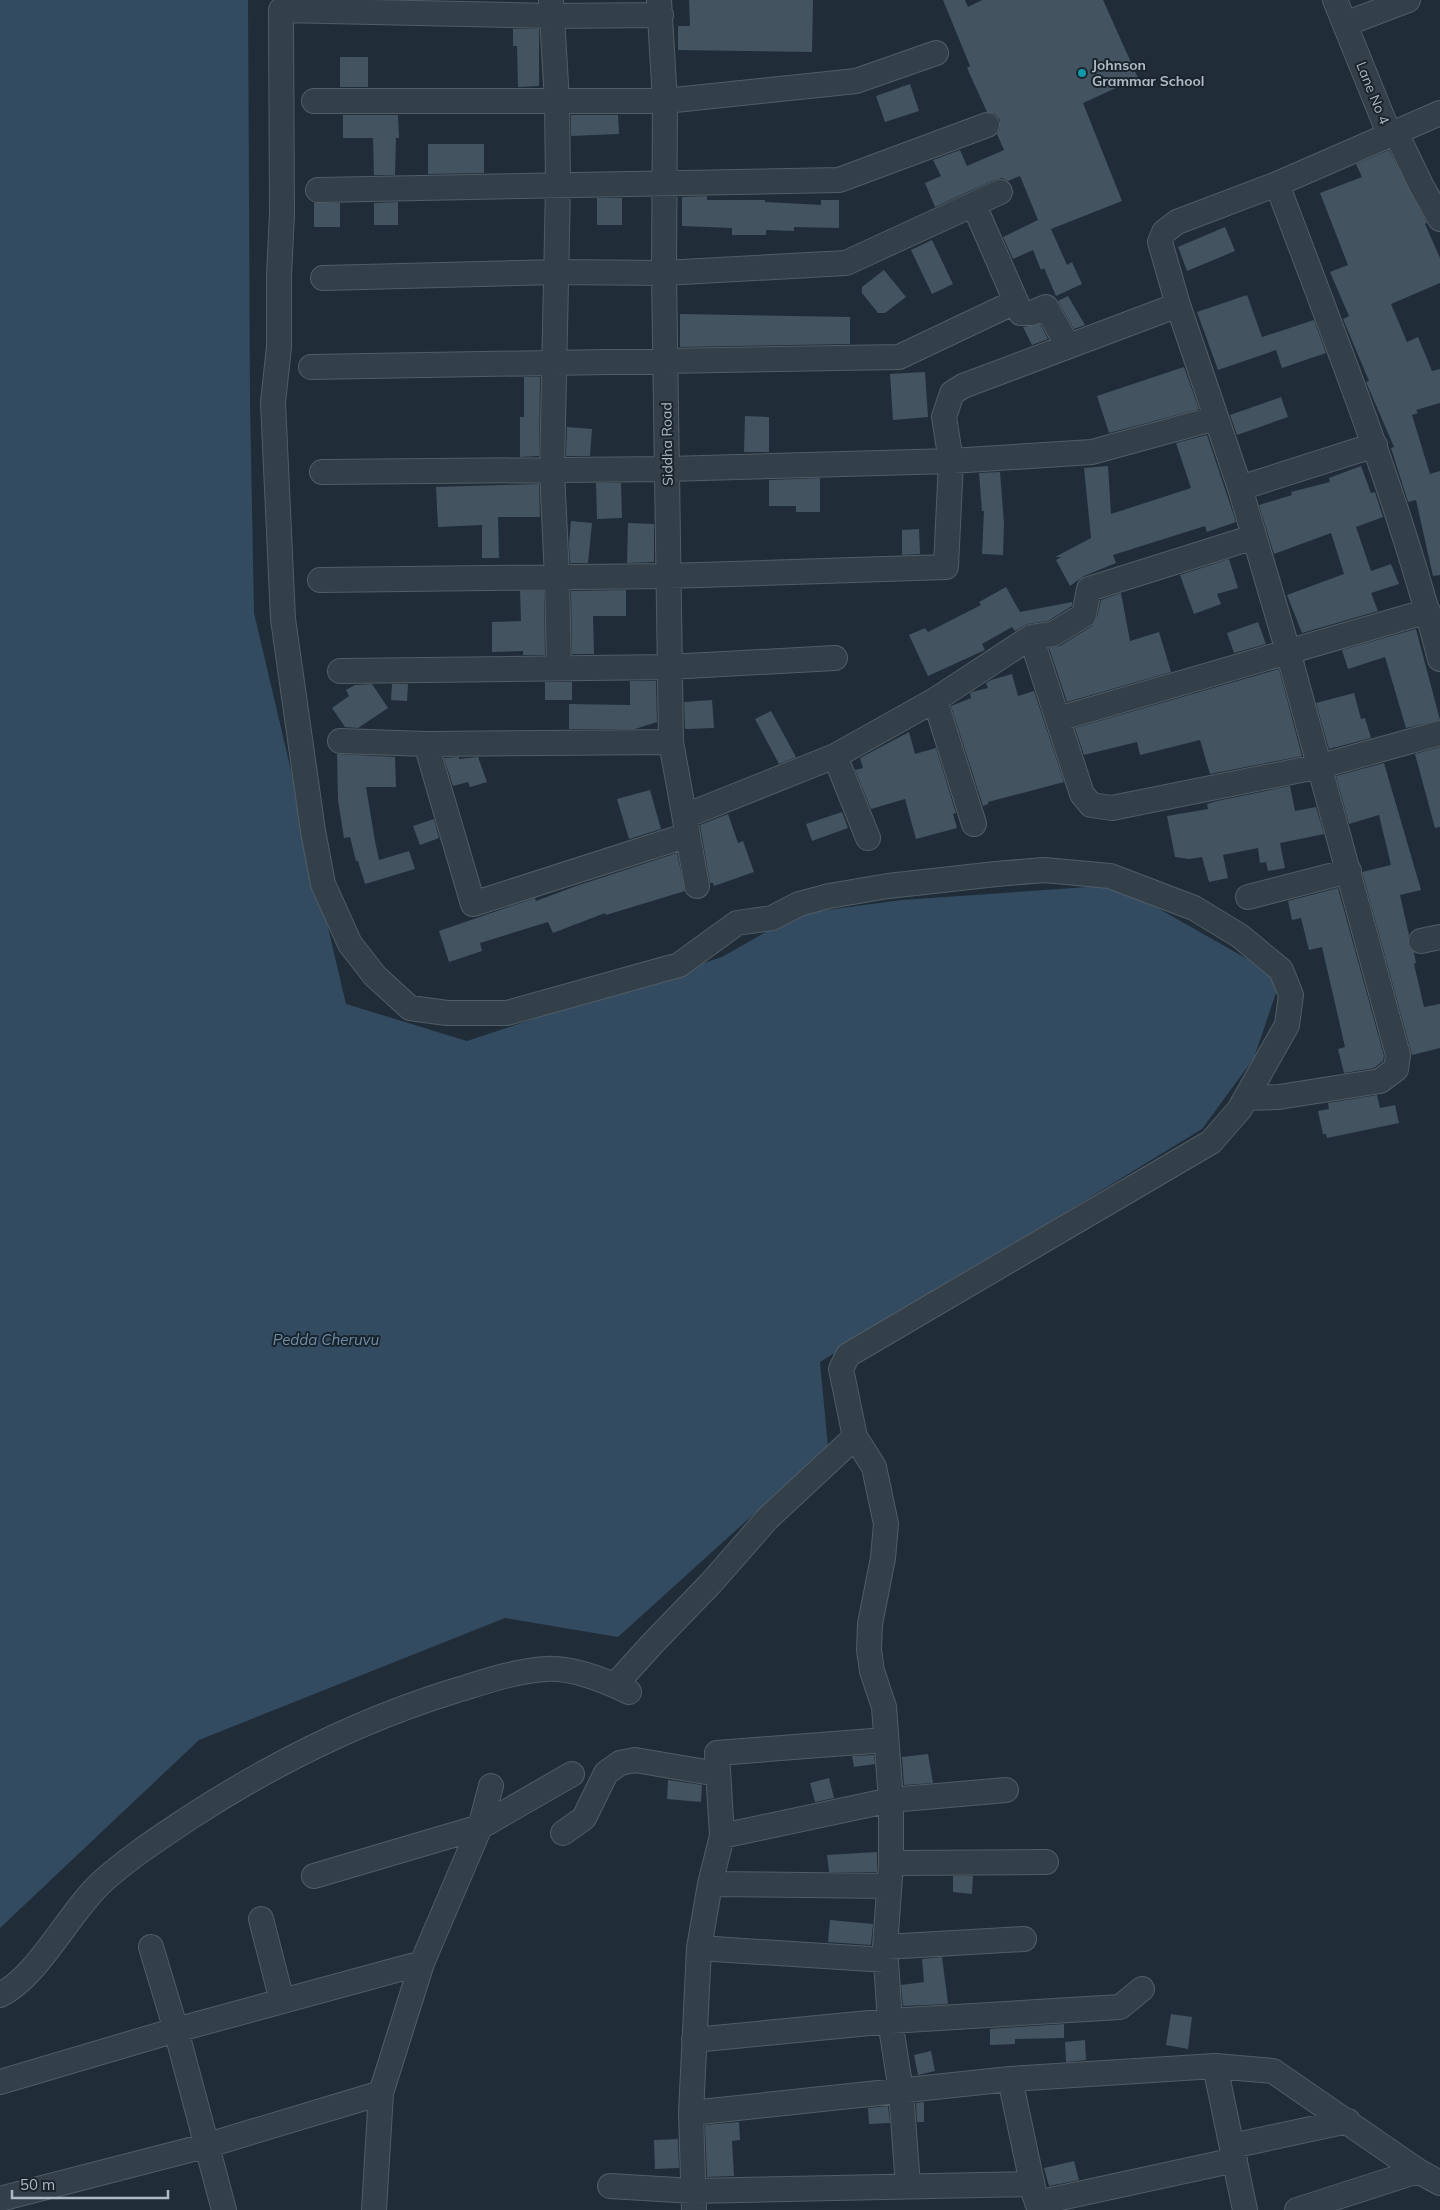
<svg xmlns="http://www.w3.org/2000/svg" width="1440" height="2210" viewBox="0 0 1440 2210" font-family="Mulish,sans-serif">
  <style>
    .water { fill: #334b61 }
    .building { fill: #435360 }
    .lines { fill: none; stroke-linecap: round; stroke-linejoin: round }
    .minor-casing { stroke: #515d66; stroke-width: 26 }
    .minor { stroke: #333f49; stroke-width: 24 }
    .culture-dot { fill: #0f9aa8; stroke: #19242d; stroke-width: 2 }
    .labels { text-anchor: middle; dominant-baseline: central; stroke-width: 4; stroke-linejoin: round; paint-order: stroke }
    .poi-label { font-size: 14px; font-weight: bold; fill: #aebac5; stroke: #19242d; text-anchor: start }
    .street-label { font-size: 14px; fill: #aebac5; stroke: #19242d }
    .water-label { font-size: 15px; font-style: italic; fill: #6e8eaa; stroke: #19242d }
  </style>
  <rect width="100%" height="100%" fill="#202d38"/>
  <path class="water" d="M0 0H248L250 403 254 613 346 1004 467 1041 722 957 797 914 902 900 1117 885 1281 978 1254 1058 1202 1129 820 1362 828 1447 618 1637 505 1618 199 1740 0 1928Z"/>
  <path class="building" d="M689 0H813L812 52 678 50V26H690Z
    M943 0H965L968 7 982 0H1103L1138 78 1083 103 1122 201 1051 229 1067 265 1072 262 1082 284 1056 296 1044 268 1041 270 1033 250 1013 259 1003 237 1038 220 1020 176 1008 181 1002 178 994 180 935 207 925 183 941 176 933 160 960 150 967 166 1004 150 997 134 1000 128V120L995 114 987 112 967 68 970 66Z
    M513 29H539V86L518 87 517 46H513Z
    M340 57H368V87H340Z
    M910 84 919 111 885 122 876 96Z
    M343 115H398L399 138H396L395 175H374L373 138H343Z
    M571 115H618L619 134 571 136Z
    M428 144H484V173L428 174Z
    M1389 150 1427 223 1425 224 1440 258V283L1391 304 1407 342 1418 337 1432 371 1440 369V403L1416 410 1418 413 1412 415 1430 474 1440 471V575L1433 576 1416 500 1408 502 1391 448 1394 447 1366 382 1369 381 1343 319 1349 316 1330 272 1348 265 1320 193 1362 177 1356 164Z
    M707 196V200H765V202L821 205V200H839V228L794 227V231L766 230V235H732V228L682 226V197Z
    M597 198H622V225H597Z
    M398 202V225H374V203Z
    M314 203H340V227H314Z
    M1225 227 1235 251 1187 271 1178 247Z
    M932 240 953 284 932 294 911 250Z
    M884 270 906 297 885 313H878L862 293V287Z
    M1247 295 1262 337 1314 320 1326 353 1282 368 1276 350 1218 370 1197 312Z
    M1068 296 1085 325 1074 329 1058 301Z
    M680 314 850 317V344L680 347Z
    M1040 324 1048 339 1032 345 1023 327Z
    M1184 367 1199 409 1109 433 1097 396Z
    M925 372 928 417 893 420 890 374Z
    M524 377H540L539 456 520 457V417H524Z
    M1281 397 1288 417 1237 435 1230 415Z
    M745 416 769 417V452H744Z
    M567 427 592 429 590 456H566Z
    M1207 435 1236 522 1207 532 1205 526 1113 555 1116 563 1084 576 1070 586 1056 560 1061 557H1055L1091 538 1084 468 1108 466 1111 514 1191 488 1176 443Z
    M1361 466 1371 493 1375 492 1383 517 1356 527 1371 571 1391 564 1399 584 1371 593 1378 611 1302 633 1287 595 1344 574 1331 533 1274 554 1259 505 1292 495 1291 492 1330 482 1329 478Z
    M1000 472 1004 524 1003 555 982 554 984 511H982L979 473Z
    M820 478V512H796V506H769V480Z
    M596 483H621L622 518 597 519Z
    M539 484 540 517H498L499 558H482V525L438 527 436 487Z
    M571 521 592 523 588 563H570L569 542Z
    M628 523 654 524V562L627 563Z
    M919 529 920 554 902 555V530Z
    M1229 559 1238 588 1217 594 1221 604 1194 614 1180 575Z
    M1006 587 1020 612 1072 602V606L1048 621 1027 624 1015 631 1012 627 982 644 985 650 928 676 909 635 925 628 928 632 981 605 979 602Z
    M626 590V616H593L594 654H572L571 591Z
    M520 591H544L545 655H523V651L492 652V622L521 621Z
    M1121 593 1130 641 1159 632 1171 672 1067 702 1049 648 1060 646 1092 626 1097 618 1101 600Z
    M1258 622 1266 644 1234 653 1227 633Z
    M1416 629 1440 720 1406 728 1385 657 1348 669 1342 650Z
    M1279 669 1302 756 1210 774 1200 740 1140 755 1137 742 1084 755 1075 728Z
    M1012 674 1018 696 1034 691 1064 782 988 802V804L983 806 951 706 971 698 970 693 972 692 988 688 986 683 991 680Z
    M630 681H656L657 722 635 729H569V704L630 705Z
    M545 682H572V700H545Z
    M372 684 388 708 358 728 345 727 332 708 349 696 346 690 355 685Z
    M392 684H408L407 701 391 700Z
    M1354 693 1361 719 1365 718 1371 738 1329 749 1316 703Z
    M712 700 714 728 685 729 684 702Z
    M771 711 796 757 779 764 755 719Z
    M909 732 915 754 936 748 956 813 953 814 957 828 916 839 905 799 871 809 855 770 863 768 860 758Z
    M1440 747V827L1435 828 1415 754Z
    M337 754 395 757 396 787H366L375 841 379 860 409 851 415 869 365 884 358 861H356L350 837 344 838 338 800Z
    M459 757V759L478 757 487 782 470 787 468 782 453 786 444 758Z
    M1384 763 1421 890 1400 895 1409 935 1408 944 1414 952 1416 963 1414 964 1424 1007 1440 1004V1048L1412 1055 1362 872 1391 865 1379 815 1349 824 1336 776Z
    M1290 786 1295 811 1316 807 1324 834 1280 843 1285 868 1268 871 1266 862 1260 863 1258 848 1223 855 1228 878 1209 882 1202 857 1189 859 1175 857 1167 816 1208 809 1207 804 1217 801Z
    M650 790 661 829 629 839 617 799Z
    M842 812 848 828 812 841 806 824Z
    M728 814 738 843 743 841 754 872 714 886 713 883H710L700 825Z
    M434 819 439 838 420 845 413 826Z
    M677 853 685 891 606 915 605 913 553 933 548 922 480 943 482 951 449 962 439 931 535 898 536 901 576 886Z
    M1338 888 1384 1056 1383 1061 1374 1068 1344 1073 1338 1049 1345 1047 1322 947 1309 950 1301 918 1292 920 1288 901Z
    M1377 1095 1380 1108 1395 1105 1399 1123 1327 1138 1326 1134H1323L1318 1111 1329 1109 1328 1103Z
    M928 1754 933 1783 904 1785 902 1757Z
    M874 1755 875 1764 854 1767 852 1756Z
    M829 1778 834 1798 815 1802 810 1783Z
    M668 1780 702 1785 701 1802 667 1799Z
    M877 1852V1872H829L827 1855Z
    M953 1876H973L972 1894 953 1892Z
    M830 1920 873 1924 871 1945 828 1942Z
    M942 1957 948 2004 903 2006 901 1985 924 1982 922 1959Z
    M1171 2014 1192 2017 1188 2049 1166 2045Z
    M1064 2024V2038L1015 2039V2044L990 2045V2029Z
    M1085 2040 1086 2060 1066 2062 1065 2042Z
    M931 2051 935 2071 918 2075 914 2055Z
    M924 2102V2122H917L916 2103Z
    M888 2106 890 2123 869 2124 868 2108Z
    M739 2122 740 2140 732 2141 734 2176 707 2177 705 2125Z
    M678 2139 679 2168 655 2169 654 2140Z
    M1074 2161 1079 2180 1049 2186 1044 2168Z"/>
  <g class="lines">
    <g class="minor-casing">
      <path id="minor" d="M551 0 557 101 558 186 552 471 557 577 559 668
        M659 0 665 101 664 273 671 742 697 886
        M1335 0 1390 136
        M281 10 282 214 279 275V347L273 402 283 619 313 831 323 884 350 944 375 976 410 1008 447 1013H507L679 965 737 923 772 918 799 904 829 896 888 886 996 874 1044 870 1110 876 1194 908 1240 936 1281 970 1291 995 1287 1025 1239 1110 1211 1142 848 1355 841 1369 855 1437 767 1519 711 1583 653 1643 615 1685
        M281 10 551 16 661 15
        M1345 24 1408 0
        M314 101H665L856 81 936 53
        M1396 133 1421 185 1440 219
        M1277 184C1336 341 1398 496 1440 659
        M318 190 839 180 987 125
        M974 205 1021 313H1032L1046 307 1068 346
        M323 278 556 272 664 273 846 263 1000 192
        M311 367 899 357 1015 302
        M322 472 668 469 951 461 1092 452 1216 418
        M1240 488 1375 445
        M320 580 668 576 946 567 951 461 944 417 952 393 963 386 1178 305
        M1031 637 1082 794 1091 805 1112 808 1321 766 1440 733
        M340 671 669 667 835 658
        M935 700 974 824
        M1058 719 1428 611
        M340 741 426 744 671 742
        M426 744 473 904 688 835
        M835 756 868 838
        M685 816 835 756 935 700 1031 637 1053 634 1084 615 1089 589 1254 537
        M1248 897 1349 871
        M1421 941 1440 937
        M1246 1098 1279 1097 1380 1081 1396 1069 1398 1055 1288 651 1240 488 1178 305 1160 242 1164 232 1177 222 1277 184 1440 113
        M855 1437 874 1467 886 1524 883 1558 870 1624 869 1650 872 1671 884 1707 891 1800V1863L885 1947 890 2021 901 2091 908 2186
        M491 1786 480 1827 572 1774
        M563 1833 584 1818 606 1773 620 1763 635 1760 718 1774
        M722 1836 891 1800 1006 1790
        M891 1863 1046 1862
        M314 1876 480 1827 422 1963 381 2093 374 2210
        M710 1884 889 1886
        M261 1919 282 2001
        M151 1947 176 2030 224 2210
        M885 1947 1024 1939
        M699 1948 886 1960
        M0 1995C39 1976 70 1910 104 1880 130 1857 159 1838 189 1818 272 1764 360 1720 454 1691 484 1682 515 1671 546 1669 573 1667 606 1681 629 1692
        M694 2040 890 2021 1120 2007 1142 1989
        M1215 2066 1245 2210
        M1010 2079 1035 2197
        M0 2082 176 2030 422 1963
        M691 2113 1010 2079 1215 2066 1273 2071 1418 2171 1440 2183
        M1232 2146 1348 2121
        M610 2186 693 2191 1032 2184
        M0 2199 205 2146 381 2093
        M1037 2203 1235 2160
        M694 2210 691 2113 699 1948 710 1884 722 1836 717 1753 885 1740
        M1297 2210 1418 2171"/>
    </g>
    <use href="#minor" class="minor"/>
  </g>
  <circle class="culture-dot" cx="1082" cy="73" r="5"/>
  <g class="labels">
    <g class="poi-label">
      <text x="1092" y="65">Johnson<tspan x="1092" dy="16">Grammar School</tspan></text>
    </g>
    <g class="street-label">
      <text transform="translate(1373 93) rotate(68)">Lane No 4</text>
      <text transform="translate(667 444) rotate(-91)">Siddha Road</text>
    </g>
    <g class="water-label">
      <text x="326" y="1339">Pedda Cheruvu</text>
    </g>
  </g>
  <path d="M12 2190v8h156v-8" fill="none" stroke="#aebac5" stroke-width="2.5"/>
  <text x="20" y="2190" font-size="15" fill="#aebac5" stroke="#19242d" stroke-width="4" paint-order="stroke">50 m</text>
</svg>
